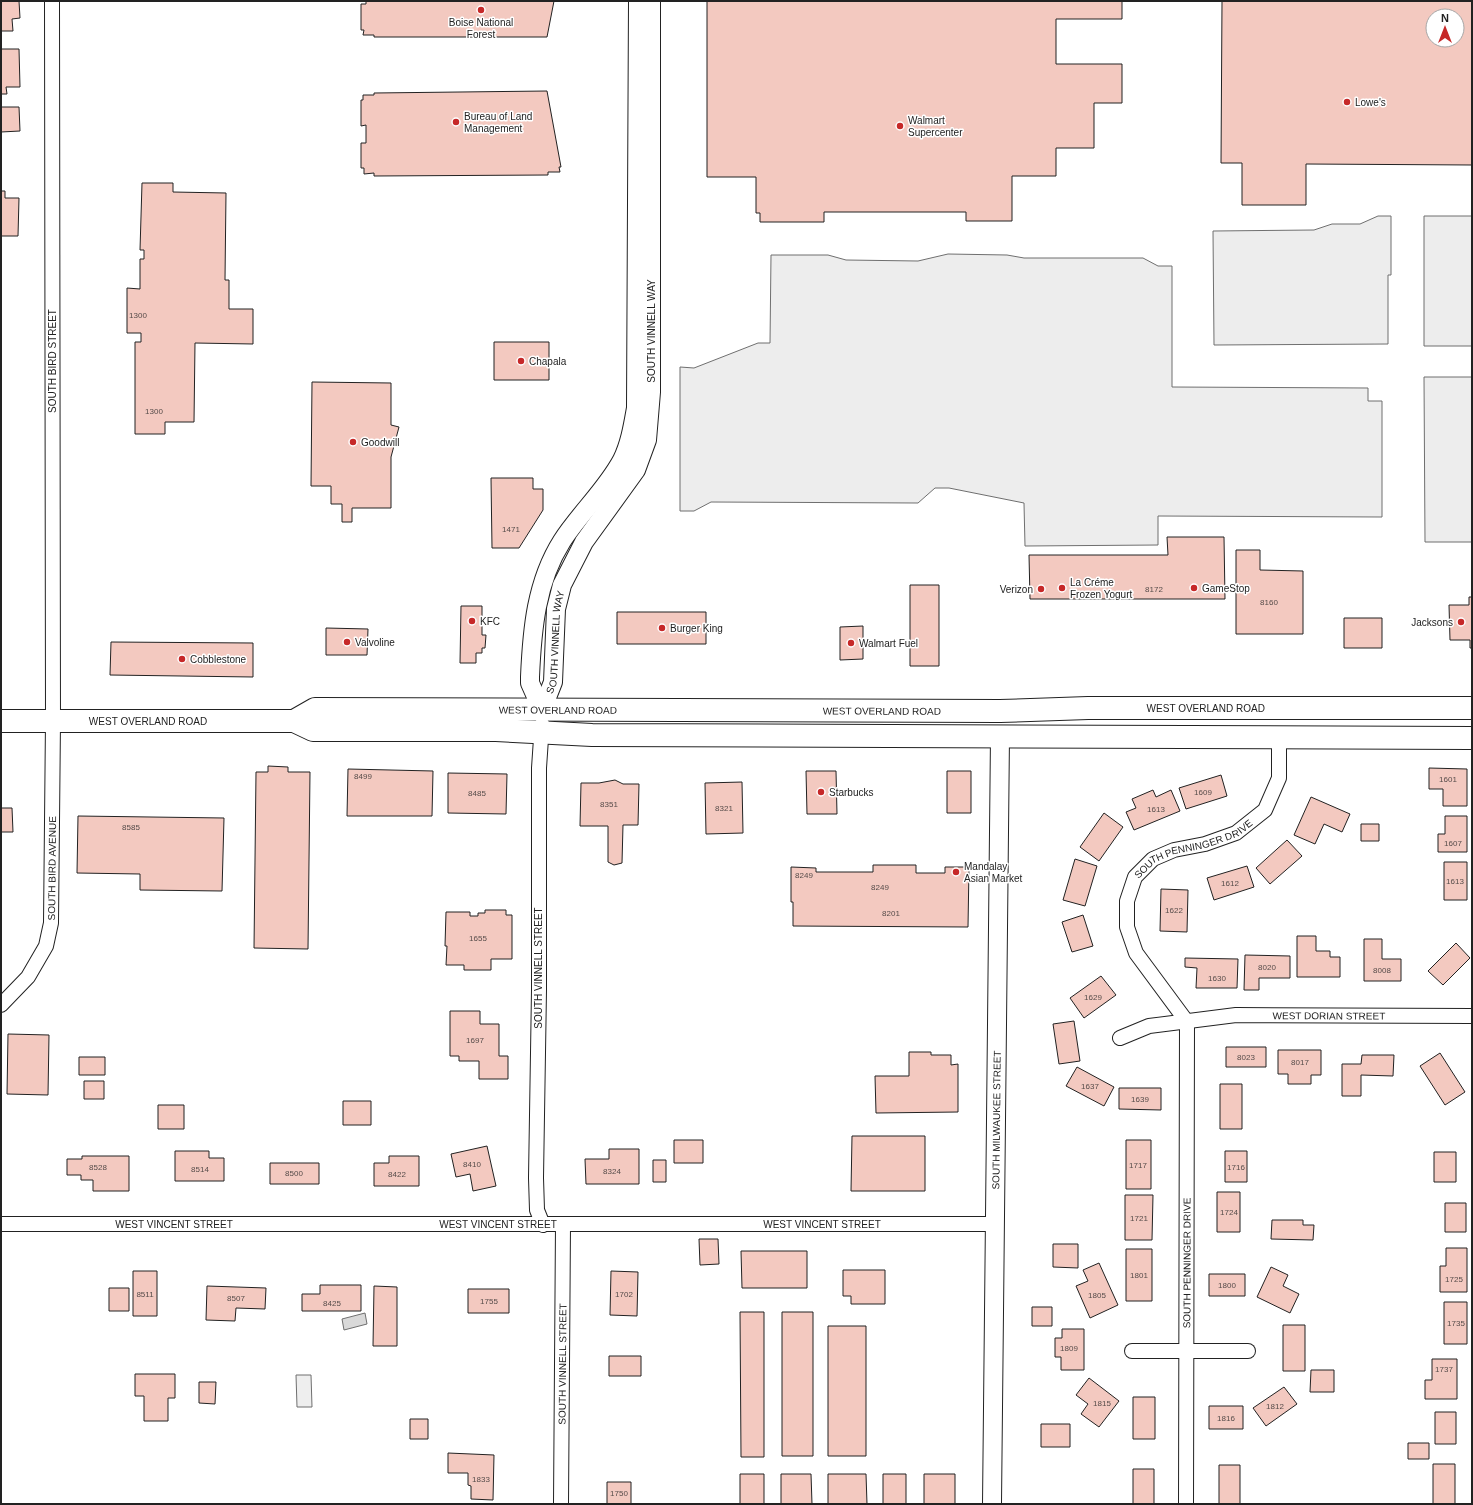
<svg xmlns="http://www.w3.org/2000/svg" width="1473" height="1505" viewBox="0 0 1473 1505" font-family="Arial,sans-serif">
  <style>
    .green { fill: #eee; stroke: #6f6f6f }
    .parking { fill: #ededed; stroke: #6f6f6f }
    .water { fill: #d9d9d9; stroke: #6f6f6f }
    .building { fill: #f3c9c0; stroke: #222; fill-rule: evenodd }
    .lines { fill: none; stroke-linecap: round; stroke-linejoin: round }
    .minor-casing { stroke: #222; stroke-width: 16 }
    .tertiary-casing { stroke: #222; stroke-width: 20 }
    .primary-casing { stroke: #222; stroke-width: 24 }
    .minor { stroke: #fff; stroke-width: 14 }
    .tertiary { stroke: #fff; stroke-width: 18 }
    .primary { stroke: #fff; stroke-width: 22 }
    .poi-dot { fill: #c62828; stroke: #fff; stroke-width: 1.5 }
    .labels { text-anchor: middle; dominant-baseline: central; stroke-width: 3; stroke-linejoin: round; paint-order: stroke }
    .number-label { font-size: 8px; fill: #564c4a }
    .poi-label { font-size: 10px; fill: #222; stroke: #fff; text-anchor: start }
    .street-label { font-size: 10px; fill: #222; stroke: #fff }
  </style>
  <rect width="100%" height="100%" fill="#fff"/>
  <path class="green" d="M296 1375H311L312 1407H297Z"/>
  <path class="parking" d="M1378 216H1391V275H1388V344L1214 345 1213 231 1314 230 1332 224H1360Z
    M1424 216H1472V346H1424Z
    M948 254 1007 255 1024 258H1143L1158 266H1172V387L1368 388V401H1382V517L1158 516V545L1025 546 1024 503 949 488H935L918 503 711 502 694 511H680V367L694 368 758 343H770L771 255H828L846 260 918 261Z
    M1424 377H1472V542H1425Z"/>
  <path class="water" d="M365 1313 367 1324 344 1330 342 1319Z"/>
  <path class="building" d="M1 1H19L20 18 12 19 13 31H1Z
    M366 1H554L547 37H374V35H363L364 30H361V4H366Z
    M707 1H1122V19H1056V64H1122V103H1094V148H1056V176H1012V221H966V212H824V222H760V213H756V177H707Z
    M1222 1H1472V165L1306 164V205H1242V163H1221ZM1433 16H1457V40H1433Z
    M1 49H19L20 87H6L7 94H1Z
    M547 91 561 167H559L560 172H548V175L374 176V173L364 174V168H361V143H366V125L361 126V100H363V95H374V93Z
    M1 107H19L20 131 1 132Z
    M142 183H173V192L226 193 225 280H229V309H253V344L195 343 194 422H165V434H135V342H141V333H127V288L140 289V259H144V250H140Z
    M1 191H5V198H19L18 236H1Z
    M494 342H549V380H494Z
    M312 382 391 383V425L399 427 391 457V508H352V522H342V504H331V486H311Z
    M491 478H533V489H543V510L519 548H492Z
    M1167 537H1224L1225 599H1030L1029 555H1168Z
    M1236 550H1260V570L1303 571V634H1236Z
    M910 585H939V666H910Z
    M1469 597H1472V648H1470V640H1450L1449 605H1469Z
    M461 606H482V635H486L485 648H482V653H476V663H460Z
    M617 612H706V644H617Z
    M1344 618H1382V648H1344Z
    M863 626V659L840 660V627Z
    M326 628 368 629 367 655H326Z
    M111 642 253 643V677L110 675Z
    M268 766 288 767V772H310L308 949 254 948 256 772H268Z
    M1429 768 1467 769V806H1443V789H1429Z
    M348 769 433 771 432 816H347Z
    M806 771H836L837 814H807Z
    M947 771H971V813H947Z
    M448 773 507 774 506 814 448 813Z
    M1221 775 1227 796 1186 809 1179 788Z
    M615 780 623 784H639L638 825H623L622 863 614 865 608 862V826H580L581 783H599Z
    M742 782 743 833 706 834 705 783Z
    M1153 790 1156 797 1171 790 1180 811 1134 830 1126 812 1136 808 1132 799Z
    M1311 797 1350 814 1342 832 1324 824 1315 844 1294 835Z
    M1 808H12L13 832H1Z
    M1104 813 1123 827 1099 861 1080 847Z
    M78 816 224 818 222 891 140 890V874L77 873Z
    M1445 816H1467V852H1438V834H1445Z
    M1361 824H1379V841H1361Z
    M1287 840 1302 856 1270 884 1256 868Z
    M1075 859 1097 866 1085 906 1063 900Z
    M1444 862H1467V900H1444Z
    M873 865H916V873H945V867H969L968 927 793 926V902H791V867L816 868V872H873Z
    M1247 866 1254 887 1214 900 1207 878Z
    M1161 889 1188 890 1187 932 1160 931Z
    M485 910H506V915H512V959H491V970H464V965H446L447 946H445L446 912H470V916H478V913H485Z
    M1083 915 1093 946 1072 952 1062 922Z
    M1297 936H1316V951H1330V957H1340V977H1297Z
    M1364 939H1382V959H1401V981H1364Z
    M1456 943 1470 958 1443 985 1428 971Z
    M1245 955 1290 956V978H1259V990H1244Z
    M1185 958 1238 959 1237 988H1196L1197 968 1185 967Z
    M1101 976 1116 995 1084 1018 1070 998Z
    M450 1011H480V1024H499V1056H508V1079H479V1061H459V1056H450Z
    M1074 1021 1080 1061 1059 1064 1053 1024Z
    M8 1034 49 1035 48 1095 7 1094Z
    M1226 1047H1266V1067H1226Z
    M1278 1050H1321V1075H1311V1084H1288V1074H1278Z
    M909 1052H931V1055H951V1065L958 1064V1112L876 1113 875 1076H909Z
    M1440 1053 1465 1092 1445 1105 1420 1066Z
    M1362 1055H1394L1393 1076 1361 1075V1096H1342V1064H1361Z
    M79 1057H105V1075H79Z
    M1077 1067 1114 1087 1104 1106 1066 1086Z
    M84 1081H104V1099H84Z
    M1220 1084H1242V1129H1220Z
    M1119 1088H1161V1110L1119 1109Z
    M343 1101H371V1125H343Z
    M158 1105H184V1129H158Z
    M852 1136H925V1191H851Z
    M674 1140H703V1163H674Z
    M1126 1140H1151V1189H1126Z
    M487 1146 496 1186 473 1191 470 1174 456 1177 451 1154Z
    M609 1149H639V1184H586L585 1159H609Z
    M175 1151H209V1158H224V1181H175Z
    M1225 1151H1247V1182H1225Z
    M1434 1152H1456V1182H1434Z
    M82 1156H129V1191H93V1180H81V1175H67V1159H82Z
    M389 1156H419V1186H374V1163H389Z
    M653 1160H666V1182H653Z
    M270 1163H319V1184H270Z
    M1217 1192H1240V1232H1217Z
    M1125 1195H1153L1152 1240H1125Z
    M1445 1203H1466V1232H1445Z
    M1272 1220H1303V1225H1314L1313 1240 1271 1239Z
    M699 1239H718L719 1264 700 1265Z
    M1053 1244H1078V1268L1053 1267Z
    M1446 1248H1467V1292H1440V1266H1446Z
    M1126 1249H1152V1301H1126Z
    M741 1251H807V1288H742Z
    M1099 1263 1118 1305 1090 1318 1076 1286 1088 1281 1083 1270Z
    M1271 1267 1288 1275 1283 1286 1299 1294 1290 1313 1257 1297Z
    M843 1270H885V1304H851V1296H843Z
    M133 1271H157V1316H133Z
    M611 1271 638 1272 637 1316 610 1315Z
    M1209 1274H1245V1296H1209Z
    M320 1285H361V1311H302V1294H320Z
    M207 1286 266 1288 265 1309 236 1308 235 1321 206 1320Z
    M374 1286 397 1287V1346H373Z
    M109 1288H129V1311H109Z
    M468 1289H509V1313H468Z
    M1444 1302H1467V1344H1444Z
    M1032 1307H1052V1326H1032Z
    M740 1312H764V1457H741Z
    M782 1312H813V1456H782Z
    M1283 1325H1305V1371H1283Z
    M828 1326H866V1456H828Z
    M1062 1329H1084V1370H1061V1357H1055V1338H1062Z
    M609 1356H641V1376H609Z
    M1432 1359H1457V1399H1425V1380H1432Z
    M1311 1370H1334V1392H1310Z
    M135 1374H175V1398H168V1421H144V1396H135Z
    M1089 1378 1119 1401 1099 1427 1081 1414 1088 1404 1076 1395Z
    M199 1382H216L215 1404 199 1403Z
    M1284 1387 1297 1404 1266 1426 1253 1408Z
    M1133 1397H1155V1439H1133Z
    M1209 1406H1243V1429H1209Z
    M1435 1412H1456V1444H1435Z
    M410 1419H428V1439H410Z
    M1041 1424H1070V1447H1041Z
    M1408 1443H1429V1459H1408Z
    M448 1453 494 1455 493 1500 471 1499V1486L468 1485V1473H448Z
    M1433 1464H1455V1504H1433Z
    M1219 1465H1240V1504H1219Z
    M1133 1469H1154V1504H1133Z
    M740 1474H764V1504H740Z
    M781 1474H811L812 1504H781Z
    M828 1474H866L867 1504H828Z
    M883 1474H906V1504H883Z
    M924 1474H955V1504H924Z
    M607 1482H631V1504H607Z"/>
  <g class="lines">
    <g class="minor-casing">
      <g id="minor">
        <path d="M542 724 539 768V990L536 1178 537 1210 543 1225"/>
        <path id="s1" d="M1 1005 28 977 46 946 51 923 53 721 52 1"/>
        <path id="s2" d="M1120 1038 1149 1026 1236 1015 1472 1016"/>
        <path id="s3" d="M1 1224H995"/>
        <path d="M1132 1351H1248"/>
        <path id="s4" d="M561 1504 563 1225"/>
        <path id="s5" d="M1186 1504 1187 1022 1136 953 1127 927V901L1135 877 1153 859 1174 850 1205 844 1236 833 1265 810 1279 778V737"/>
      </g>
    </g>
    <g class="tertiary-casing">
      <g id="tertiary">
        <path d="M542 710 530 683V677C532 630 536 582 562 541 580 513 606 490 622 460 630 444 633 425 636 408L638 1"/>
        <path id="s6" d="M542 710 553 682 556 609 562 585 584 542 636 470 647 440 651 392V1"/>
        <path id="s7" d="M992 1504 1000 736"/>
      </g>
    </g>
    <g class="primary-casing">
      <g id="primary">
        <path id="s8" d="M1 721H294L313 730H496L592 735 1472 738"/>
        <path id="s9" d="M294 721 315 709 1000 711 1088 708H1472"/>
      </g>
    </g>
    <use href="#minor" class="minor"/>
    <use href="#tertiary" class="tertiary"/>
    <use href="#primary" class="primary"/>
  </g>
  <g class="poi-dot">
    <circle cx="481" cy="10" r="4"/>
    <circle cx="1347" cy="102" r="4"/>
    <circle cx="456" cy="122" r="4"/>
    <circle cx="900" cy="126" r="4"/>
    <circle cx="521" cy="361" r="4"/>
    <circle cx="353" cy="442" r="4"/>
    <circle cx="1062" cy="588" r="4"/>
    <circle cx="1194" cy="588" r="4"/>
    <circle cx="1041" cy="589" r="4"/>
    <circle cx="472" cy="621" r="4"/>
    <circle cx="1461" cy="622" r="4"/>
    <circle cx="662" cy="628" r="4"/>
    <circle cx="347" cy="642" r="4"/>
    <circle cx="851" cy="643" r="4"/>
    <circle cx="182" cy="659" r="4"/>
    <circle cx="821" cy="792" r="4"/>
    <circle cx="956" cy="872" r="4"/>
  </g>
  <g class="labels">
    <g class="number-label">
      <text x="138" y="315">1300</text>
      <text x="154" y="411">1300</text>
      <text x="511" y="529">1471</text>
      <text x="1154" y="589">8172</text>
      <text x="1269" y="602">8160</text>
      <text x="363" y="776">8499</text>
      <text x="1448" y="779">1601</text>
      <text x="1203" y="792">1609</text>
      <text x="477" y="793">8485</text>
      <text x="609" y="804">8351</text>
      <text x="724" y="808">8321</text>
      <text x="1156" y="809">1613</text>
      <text x="131" y="827">8585</text>
      <text x="1453" y="843">1607</text>
      <text x="804" y="875">8249</text>
      <text x="1455" y="881">1613</text>
      <text x="1230" y="883">1612</text>
      <text x="880" y="887">8249</text>
      <text x="1174" y="910">1622</text>
      <text x="891" y="913">8201</text>
      <text x="478" y="938">1655</text>
      <text x="1267" y="967">8020</text>
      <text x="1382" y="970">8008</text>
      <text x="1217" y="978">1630</text>
      <text x="1093" y="997">1629</text>
      <text x="475" y="1040">1697</text>
      <text x="1246" y="1057">8023</text>
      <text x="1300" y="1062">8017</text>
      <text x="1090" y="1086">1637</text>
      <text x="1140" y="1099">1639</text>
      <text x="472" y="1164">8410</text>
      <text x="1138" y="1165">1717</text>
      <text x="98" y="1167">8528</text>
      <text x="1236" y="1167">1716</text>
      <text x="200" y="1169">8514</text>
      <text x="612" y="1171">8324</text>
      <text x="294" y="1173">8500</text>
      <text x="397" y="1174">8422</text>
      <text x="1229" y="1212">1724</text>
      <text x="1139" y="1218">1721</text>
      <text x="1139" y="1275">1801</text>
      <text x="1454" y="1279">1725</text>
      <text x="1227" y="1285">1800</text>
      <text x="145" y="1294">8511</text>
      <text x="624" y="1294">1702</text>
      <text x="1097" y="1295">1805</text>
      <text x="236" y="1298">8507</text>
      <text x="489" y="1301">1755</text>
      <text x="332" y="1303">8425</text>
      <text x="1456" y="1323">1735</text>
      <text x="1069" y="1348">1809</text>
      <text x="1444" y="1369">1737</text>
      <text x="1102" y="1403">1815</text>
      <text x="1275" y="1406">1812</text>
      <text x="1226" y="1418">1816</text>
      <text x="481" y="1479">1833</text>
      <text x="619" y="1493">1750</text>
    </g>
    <g class="poi-label">
      <text x="481" y="22" text-anchor="middle">Boise National<tspan x="481" dy="12">Forest</tspan></text>
      <text x="1355" y="102">Lowe's</text>
      <text x="464" y="116">Bureau of Land<tspan x="464" dy="12">Management</tspan></text>
      <text x="908" y="120">Walmart<tspan x="908" dy="12">Supercenter</tspan></text>
      <text x="529" y="361">Chapala</text>
      <text x="361" y="442">Goodwill</text>
      <text x="1070" y="582">La Créme<tspan x="1070" dy="12">Frozen Yogurt</tspan></text>
      <text x="1202" y="588">GameStop</text>
      <text x="1033" y="589" text-anchor="end">Verizon</text>
      <text x="480" y="621">KFC</text>
      <text x="1453" y="622" text-anchor="end">Jacksons</text>
      <text x="670" y="628">Burger King</text>
      <text x="355" y="642">Valvoline</text>
      <text x="859" y="643">Walmart Fuel</text>
      <text x="190" y="659">Cobblestone</text>
      <text x="829" y="792">Starbucks</text>
      <text x="964" y="866">Mandalay<tspan x="964" dy="12">Asian Market</tspan></text>
    </g>
    <g class="street-label">
      <text transform="translate(651 331) rotate(-90)">SOUTH VINNELL WAY</text>
      <text transform="translate(52 361) rotate(-90)">SOUTH BIRD STREET</text>
      <text stroke="none"><textPath href="#s6" startOffset="70">SOUTH VINNELL WAY</textPath></text>
      <text stroke="none"><textPath href="#s9" startOffset="915">WEST OVERLAND ROAD</textPath></text>
      <text stroke="none"><textPath href="#s9" startOffset="267">WEST OVERLAND ROAD</textPath></text>
      <text stroke="none"><textPath href="#s9" startOffset="591">WEST OVERLAND ROAD</textPath></text>
      <text stroke="none"><textPath href="#s8" startOffset="147">WEST OVERLAND ROAD</textPath></text>
      <text stroke="none"><textPath href="#s5" startOffset="713">SOUTH PENNINGER DRIVE</textPath></text>
      <text stroke="none"><textPath href="#s1" startOffset="153">SOUTH BIRD AVENUE</textPath></text>
      <text transform="translate(538 968) rotate(-90)">SOUTH VINNELL STREET</text>
      <text stroke="none"><textPath href="#s2" startOffset="212">WEST DORIAN STREET</textPath></text>
      <text stroke="none"><textPath href="#s7" startOffset="384">SOUTH MILWAUKEE STREET</textPath></text>
      <text stroke="none"><textPath href="#s3" startOffset="173">WEST VINCENT STREET</textPath></text>
      <text stroke="none"><textPath href="#s3" startOffset="497">WEST VINCENT STREET</textPath></text>
      <text stroke="none"><textPath href="#s3" startOffset="821">WEST VINCENT STREET</textPath></text>
      <text stroke="none"><textPath href="#s5" startOffset="241">SOUTH PENNINGER DRIVE</textPath></text>
      <text stroke="none"><textPath href="#s4" startOffset="140">SOUTH VINNELL STREET</textPath></text>
    </g>
  </g>
  <rect width="1473" height="1505" fill="none" stroke="#222222" stroke-width="4"/>
  <g transform="translate(1445 28)"><circle r="19" fill="#ffffff" stroke="#a7a7a7"/>
  <path d="M0-3L7 15L0 10L-7 15Z" fill="#c62828"/>
  <text y="-6" font-size="11" font-weight="bold" text-anchor="middle" fill="#222222">N</text>
  </g>
</svg>
